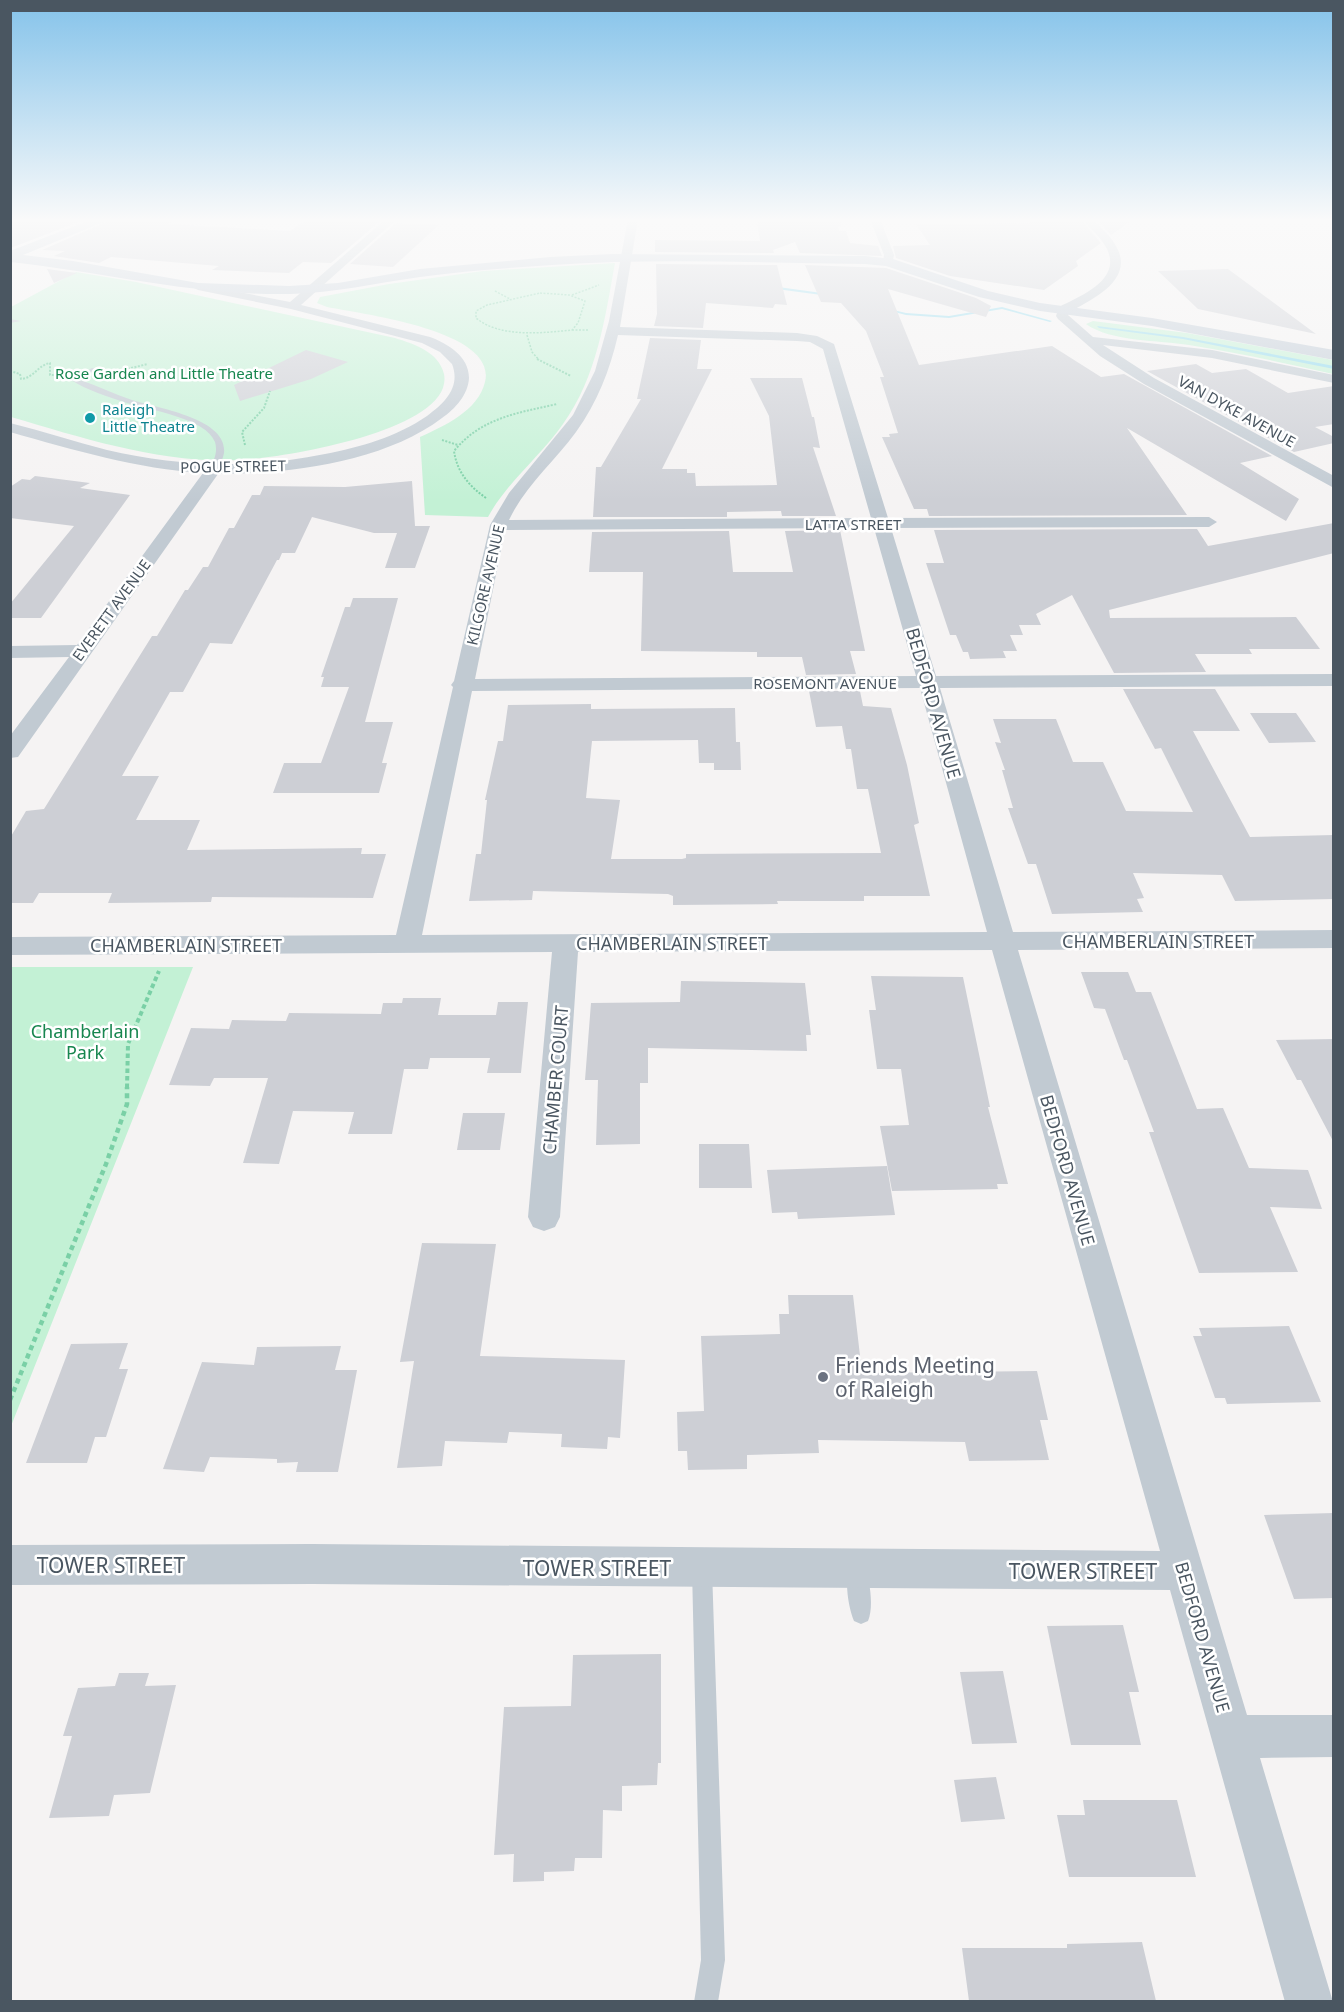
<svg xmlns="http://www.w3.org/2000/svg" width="1344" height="2012" viewBox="0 0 1344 2012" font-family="'Noto Sans',sans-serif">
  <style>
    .green { fill: #c3f1d5 }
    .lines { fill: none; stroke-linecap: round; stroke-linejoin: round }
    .stream { fill: #90daee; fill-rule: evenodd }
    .building { fill: #cdcfd5 }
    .path-far3 { stroke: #7ad0a6; stroke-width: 1.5; stroke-dasharray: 2 1.5; stroke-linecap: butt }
    .path-far2 { stroke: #7ad0a6; stroke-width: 2; stroke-dasharray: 2 1.5; stroke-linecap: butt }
    .path-far1 { stroke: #7ad0a6; stroke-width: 4; stroke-dasharray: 4.5 3; stroke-linecap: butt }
    .path { stroke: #7ad0a6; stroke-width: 4.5; stroke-dasharray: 5 4; stroke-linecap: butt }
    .lane { fill: #c1cad2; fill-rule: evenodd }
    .street { fill: #c1cad2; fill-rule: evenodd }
    .secondary { fill: #c1cbd6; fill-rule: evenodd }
    .culture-dot { fill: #0f9aa8; stroke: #fff; stroke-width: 2 }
    .worship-dot { fill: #6b7280; stroke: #fff; stroke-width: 2 }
    .labels { text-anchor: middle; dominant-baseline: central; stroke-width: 5; stroke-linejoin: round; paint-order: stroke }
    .far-park-label { font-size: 15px; fill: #17864f; stroke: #fff }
    .far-culture-label { font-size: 15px; fill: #0d838f; stroke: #fff; text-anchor: start }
    .far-street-label { font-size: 15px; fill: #4a5661; stroke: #fff }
    .street-label { font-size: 18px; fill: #4a5661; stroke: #fff }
    .park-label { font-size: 18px; fill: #17864f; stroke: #fff }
    .near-worship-label { font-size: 21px; fill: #5b616d; stroke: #fff; text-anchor: start }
    .near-street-label { font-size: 21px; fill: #4a5661; stroke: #fff }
  </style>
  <rect width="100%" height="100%" fill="#f5f3f3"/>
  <path class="green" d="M615 263C605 318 597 377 563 424 540 457 507 482 488 517L425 515 420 437C444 426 478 411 485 382 498 330 361 314 327 307L317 303 320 297 389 284 483 271Z
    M76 272 136 282 395 338C414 344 439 352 444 374 455 431 280 458 242 460 162 464 86 439 11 417V307Z
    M1093 321 1187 333 1333 360V374C1286 363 1237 353 1189 345 1159 340 1111 342 1086 324Z
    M11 967H193L11 1426 10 967Z"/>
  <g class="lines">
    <path class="stream" d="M771 286 829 294 831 295 829 296 769 288Z
      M1002 307 1052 321 1050 322 1002 309 949 318 906 315 883 309 885 308 906 313 949 316Z
      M1097 326 1183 337 1334 366V369L1183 339 1099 328Z"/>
  </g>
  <path class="building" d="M10 219H86L13 247H10Z
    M113 219H177L168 224 290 231 305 221 315 219 379 222 331 263 303 262 289 273 212 270 219 266 111 257 99 263 54 256 65 251 42 250Z
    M1028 219H1080L1101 243 1076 261 1078 266 1044 290 950 276 896 258 893 246 930 245 916 224 1031 223Z
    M1096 219H1134L1111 235Z
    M757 222H841V226L838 227 839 231H846L850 243 878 246 882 256 800 253 795 242 773 250 774 253 655 252V240L760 241Z
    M396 223 439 225 393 267 350 264Z
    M656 264 777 265 787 305 775 304 773 308 706 303 703 328 654 326 657 314Z
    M805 265 886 268 976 298 991 306 986 317 888 289 919 365 1052 346 1101 377 1124 374 1272 456 1240 463 1299 499 1286 521 1127 428 1187 515 929 516 927 509H914L882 437H890L889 434 898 433 880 377H884L866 331 841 303 821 302Z
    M47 269 77 273 54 283Z
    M1228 269 1316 334 1198 309 1158 271Z
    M650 338 701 340 697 369H712L662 469H687V473H695L696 486 777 485 769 416 750 378H802L812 417H814L820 448 813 447 836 516H782L781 511 727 512V517H593L596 467H601L641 399H637Z
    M306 350 348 362 311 379 240 401 234 385Z
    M1196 364 1212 373 1246 369 1288 393 1334 386V424L1315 427 1334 437V443L1294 452 1147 371Z
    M35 476 90 483 80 488 130 495 41 618H10V604L74 526 10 518V487L22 479 30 480Z
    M412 481 415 526H430L415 568H385L397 533H374L312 517 295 553H282L279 560H277L232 644 210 643 183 692H170L122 776H159L136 820H200L187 850 362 848 361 854H386L373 898 212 897 211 902 108 903 112 893H39L33 903H10V838L26 811 44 809 152 636H157L185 590H188L203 567H208L229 528H234L252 495H260L264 486 345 487Z
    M1334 523V553L1109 610 1110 618 1296 617 1320 649H1249L1252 654H1195L1206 672 1114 673 1072 595 1036 614 1041 625H1019L1023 635H1010L1017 651H1003L1006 658 970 659 968 652H963L956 635H950L926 563H944L934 530 1197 529 1208 546Z
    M840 530 865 651H850L856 674 806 675 802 657H757V652H754L641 651 643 572H589L592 532 729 531 733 572H793L785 531Z
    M353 598H398L365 722H393L382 763H387L379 793H273L284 763H321L349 687H321L324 677H321L345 607H350Z
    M1123 689H1215L1240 731H1193L1250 837 1334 835V899L1235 901 1222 875 1133 873 1144 898 1137 899 1143 912 1052 914 1036 864H1028L1008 808H1013L1002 770H1005L995 742 1001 743 993 719H1056L1073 762H1103L1126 811 1193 812 1161 748 1155 749Z
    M809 691H860L863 706 891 708 907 765 919 823 914 825 930 896H864V901H777L778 904 673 905V896L668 894 533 891 532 900 469 901 476 854H481L487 800H485L498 741H503L508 705 591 704V709L735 708 736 742H740L741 770H714V763H699L698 740 592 741 586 798 620 800 611 859H682L686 858V854L881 853 868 789H857L851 749H846L842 726 816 727Z
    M1250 713H1296L1316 742 1269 743Z
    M1081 972H1128L1136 992H1151L1197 1109 1223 1108 1249 1168 1308 1170 1322 1209 1270 1207 1298 1272 1199 1273 1149 1132H1154L1127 1060H1124L1105 1009 1094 1008Z
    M871 976 963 977 990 1107H988L1008 1184H997L998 1189 892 1191 880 1126 909 1125 901 1069H877L869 1010H876Z
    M681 981 805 983 811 1035H806L807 1051 648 1048V1083H640V1144L596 1145 598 1080H585L591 1003 680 1002Z
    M403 998H441L438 1015H496L498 1002H528L521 1073H487L490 1058H430L428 1069H404L392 1134H348L354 1112 293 1111 279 1164 243 1163 268 1078H214L210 1086 169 1085 191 1028 229 1029 232 1020 286 1021 289 1013 381 1014 383 1003H402Z
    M1334 1039V1143L1301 1080H1297L1276 1040Z
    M463 1113H505L500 1150H457Z
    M699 1144H749L752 1188H699Z
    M887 1166 895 1215 798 1219 797 1212 772 1213 767 1170Z
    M422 1243 496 1244 480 1356 625 1360 620 1438 608 1437 607 1449 561 1447 562 1434 509 1432 507 1443 445 1441 442 1466 397 1468 414 1361 400 1362Z
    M788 1295H853L862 1373 1037 1371 1048 1420H1040L1049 1460 969 1461 965 1442 818 1440 819 1453 747 1455V1469L688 1470 687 1451H678L677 1412 704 1411 701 1336 780 1334 779 1314H789Z
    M1289 1326 1321 1402 1227 1404 1225 1398H1215L1193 1336H1202L1199 1328Z
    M128 1343 119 1369H128L106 1437H95L87 1463H26L71 1344Z
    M341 1346 335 1370H357L338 1472H296L298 1462 277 1463V1459L210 1457 204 1472 163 1469 202 1362 254 1365 257 1347Z
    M1334 1513V1598L1294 1599 1264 1515Z
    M1123 1625 1139 1692H1129L1141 1745H1071L1047 1626Z
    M661 1654V1763H658L657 1785 622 1786V1811L603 1810 602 1858H575L574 1871 544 1872V1881L513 1882 514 1854 494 1855 504 1707 571 1706 573 1655Z
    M1003 1671 1017 1743 972 1744 960 1672Z
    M119 1673H149L145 1686 176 1685 150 1793 114 1795 109 1816 49 1818 72 1736H63L78 1688 115 1686Z
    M996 1777 1005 1819 961 1822 954 1780Z
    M1083 1800H1177L1196 1877H1069L1057 1815H1085Z
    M1142 1942 1156 2001H969L962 1948H1067V1944Z"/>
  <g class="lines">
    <path class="path-far3" d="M495 291 510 299
      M540 293 569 295 585 301 578 323 572 330C543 333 500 338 476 318V311L487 305Z
      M572 295 599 285
      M572 330H589
      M527 335 532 352 539 360"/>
    <path class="path-far2" d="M537 359 571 376
      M10 371 20 374 21 379C34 378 38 365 50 363V375H56
      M114 372 148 364
      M442 440 458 445
      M245 445 242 432 264 408 270 391
      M486 498C469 486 457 472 454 451 481 418 517 413 557 404"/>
    <path class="path-far1" d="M127 1088 128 1044 159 971"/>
    <path class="path" d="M10 1400 106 1164 127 1104V1087"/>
    <path class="lane" d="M10 319 21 321 10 323Z
      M92 368 97 369 80 380C98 386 114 394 132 400 156 408 228 418 224 453 223 459 219 466 217 471L210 469C214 460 218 452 215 442 206 418 149 410 127 403 109 397 86 390 71 380Z
      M702 1559 709 1562 712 1569 725 1960 718 2002H694L701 1960 692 1569 695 1562Z
      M857 1562 864 1565C870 1579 874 1607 868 1621L861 1624 854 1621C848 1607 844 1579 850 1565Z"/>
    <path class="street" d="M386 219H397L301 305 430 337C448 344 469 356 469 378 468 395 455 409 442 418 384 462 289 474 218 474L18 757 10 758V736L69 657 10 658V646L77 645 203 473C137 469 74 450 10 432V423C43 431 75 442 107 450 179 467 252 469 325 454 361 447 396 437 427 416 445 403 461 387 452 364L440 352 422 343 291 309 198 290 192 287 198 284 290 302Z
      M628 219H638L620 327 797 333 817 336 834 344 888 518 1209 517 1217 522 1209 527 891 528 936 676 1334 674V686L940 688 1013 932 1334 930V948L1018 950 1247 1715H1334V1757L1260 1758 1333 2002H1285L1170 1590 312 1584 10 1585V1545L312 1544 1160 1551 992 950 578 952 560 1217 555 1227 544 1231 533 1227 528 1217 552 952 10 955V937L396 935 453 687 451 685 454 681 490 525 509 493 573 415 595 371 609 321ZM618 335 797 341 810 342 823 349 871 518 509 520C525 486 554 462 576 432 597 403 610 370 618 335ZM874 528 916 676 475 679 505 530ZM920 688 987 932 422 935 472 691Z
      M870 219H880L894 255 892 264H884L883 262 884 255Z
      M1082 219H1093C1101 228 1112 237 1117 248 1134 280 1092 300 1069 312L1068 315 1093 337 1212 350 1334 375V383L1212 358 1103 345 1154 378 1334 476V488L1144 384 1100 356 1058 319 1056 316 1059 307C1081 296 1122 280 1107 249 1101 237 1090 229 1082 219Z"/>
    <path class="secondary" d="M93 219H111L23 255 73 261 198 283 289 286 338 283 420 269 550 257 613 254 865 256 893 259 988 291 1040 303 1152 318 1334 350V360L1152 326 1040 311 979 297 886 266 865 264C761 263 656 258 552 265 508 268 464 271 420 277 376 283 334 293 290 294 195 296 104 272 10 262V251Z"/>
  </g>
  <linearGradient id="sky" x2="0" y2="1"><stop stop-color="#85c3ea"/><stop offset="0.44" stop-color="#fafafa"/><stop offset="1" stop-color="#fafafa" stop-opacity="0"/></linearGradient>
  <rect width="1344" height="501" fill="url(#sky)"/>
  <circle class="culture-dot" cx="90" cy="418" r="6"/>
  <circle class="worship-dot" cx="823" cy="1377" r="6"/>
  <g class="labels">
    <g class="far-park-label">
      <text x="164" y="373">Rose Garden and Little Theatre</text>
    </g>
    <g class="far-culture-label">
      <text x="102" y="409">Raleigh<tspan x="102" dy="17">Little Theatre</tspan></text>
    </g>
    <g class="far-street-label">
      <text transform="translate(1237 411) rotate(29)">VAN DYKE AVENUE</text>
      <text transform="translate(233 466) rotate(-1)">POGUE STREET</text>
      <text x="853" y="524">LATTA STREET</text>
      <text transform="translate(485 585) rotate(-77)">KILGORE AVENUE</text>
      <text transform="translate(111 610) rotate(-54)">EVERETT AVENUE</text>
      <text x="825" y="683">ROSEMONT AVENUE</text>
    </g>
    <g class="street-label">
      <text transform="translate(934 703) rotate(74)">BEDFORD AVENUE</text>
      <text x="1158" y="941">CHAMBERLAIN STREET</text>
      <text x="672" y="943">CHAMBERLAIN STREET</text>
      <text x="186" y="945">CHAMBERLAIN STREET</text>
      <text transform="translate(555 1080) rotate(-85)">CHAMBER COURT</text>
      <text transform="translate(1068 1170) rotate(74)">BEDFORD AVENUE</text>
      <text transform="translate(1203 1637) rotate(74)">BEDFORD AVENUE</text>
    </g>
    <g class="park-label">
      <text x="85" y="1031">Chamberlain<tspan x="85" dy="21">Park</tspan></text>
    </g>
    <g class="near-worship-label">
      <text x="835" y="1365">Friends Meeting<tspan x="835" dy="24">of Raleigh</tspan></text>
    </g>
    <g class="near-street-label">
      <text x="111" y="1565">TOWER STREET</text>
      <text x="597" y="1568">TOWER STREET</text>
      <text x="1083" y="1571">TOWER STREET</text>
    </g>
  </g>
  <rect width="1344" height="2012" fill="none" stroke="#4a5661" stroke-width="24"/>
</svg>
